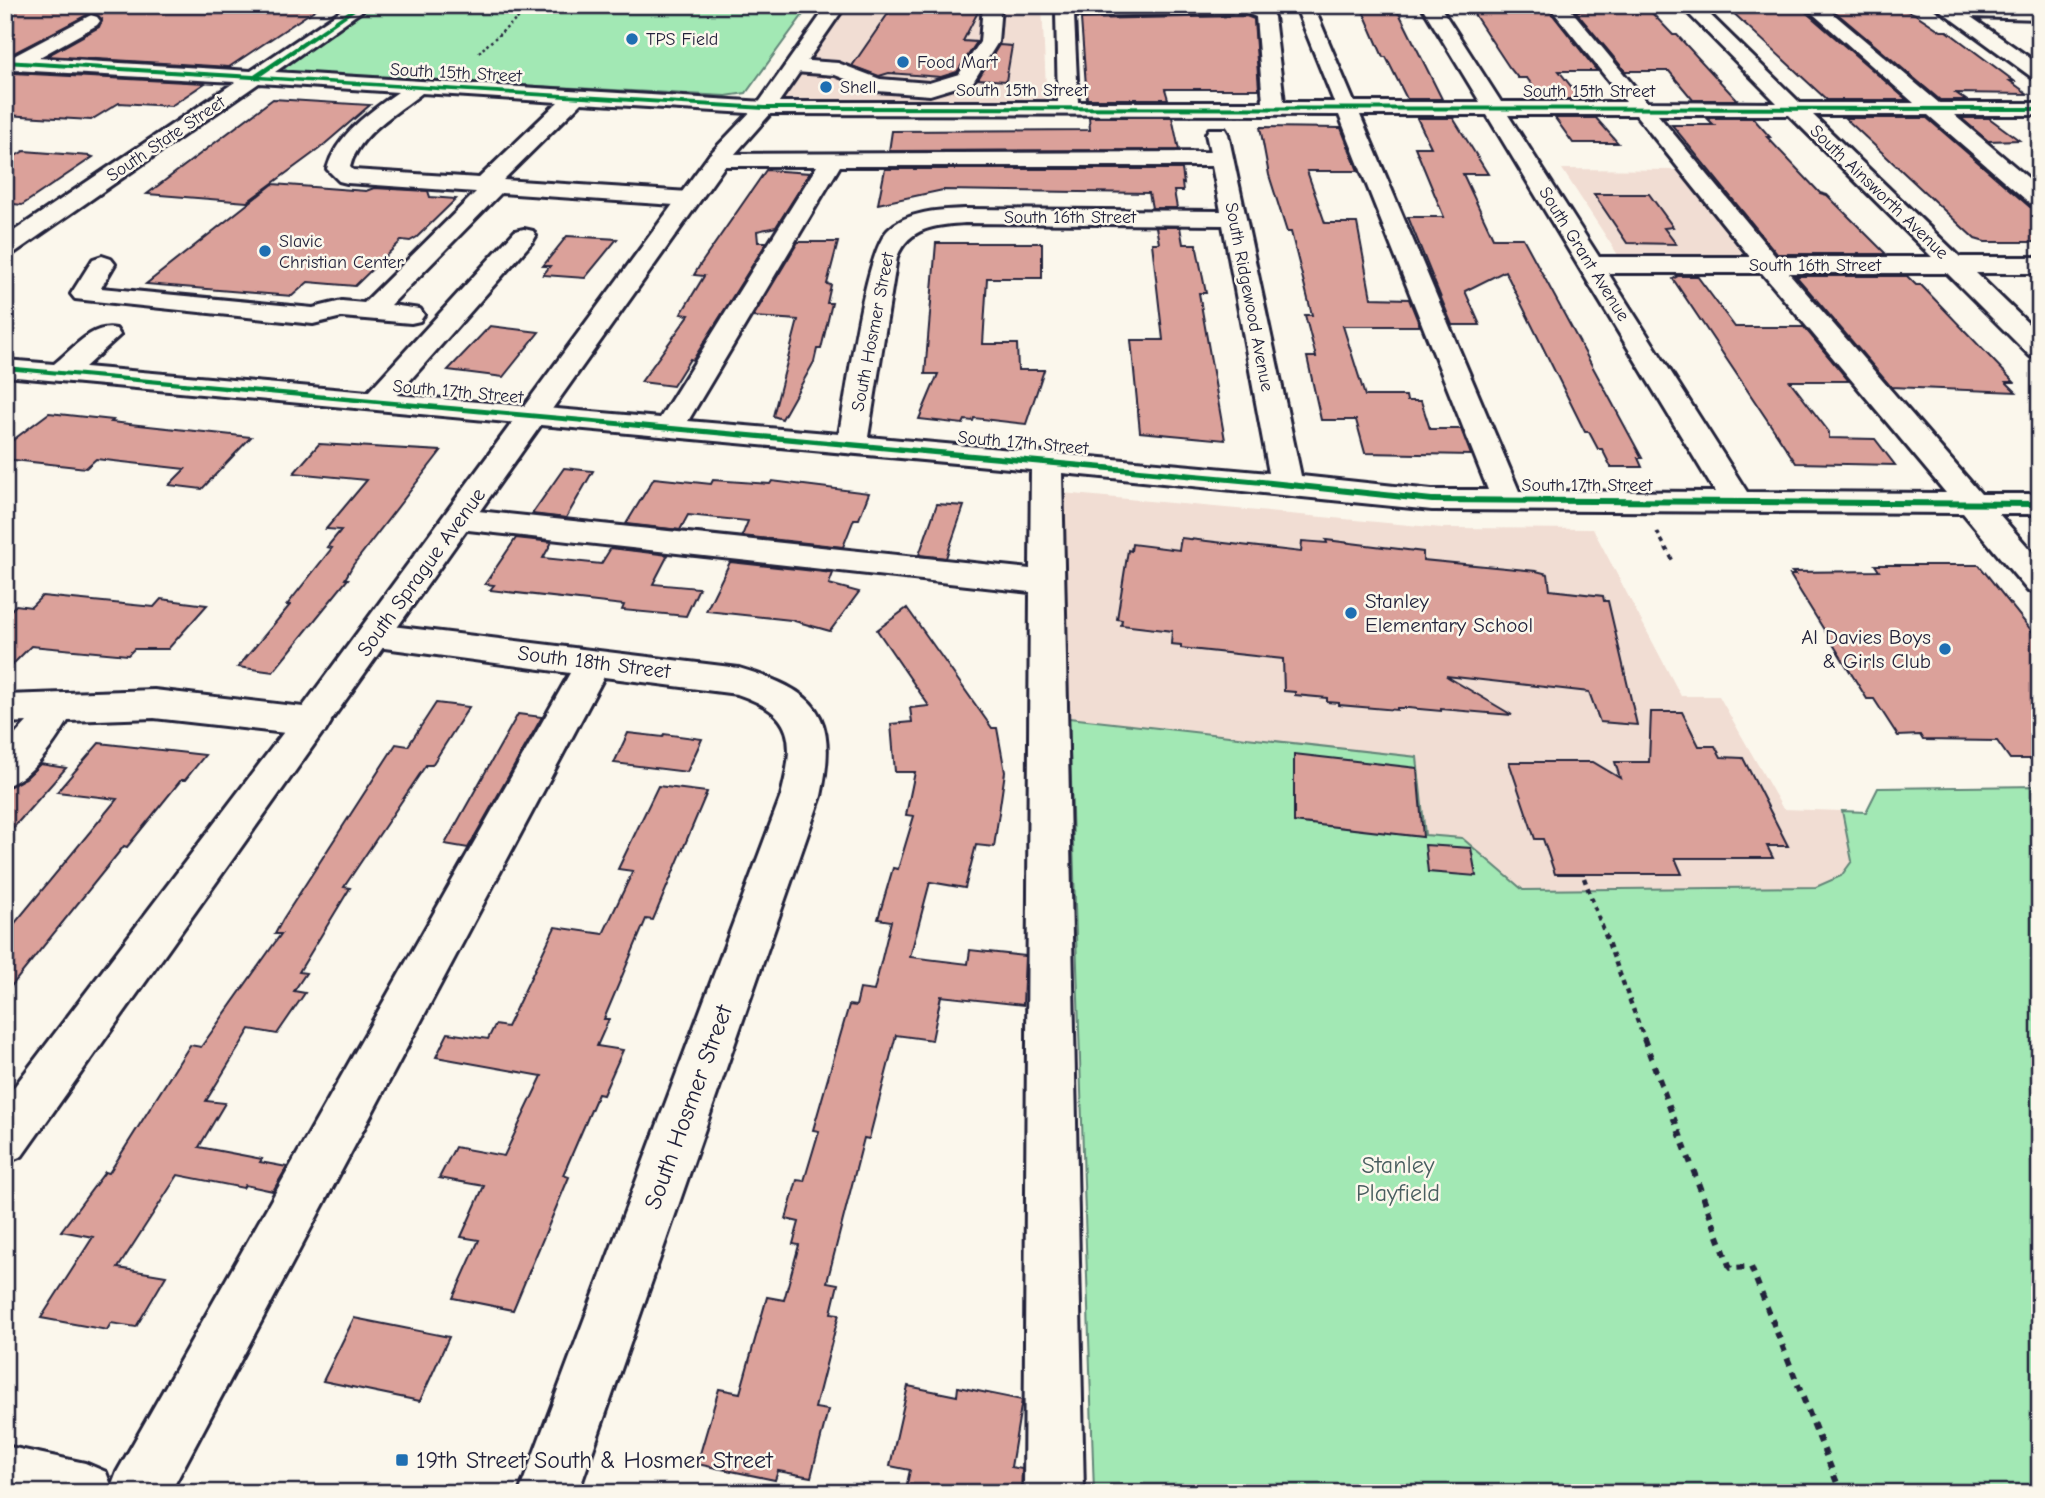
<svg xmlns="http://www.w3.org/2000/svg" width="2045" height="1498" viewBox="0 0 2045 1498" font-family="'Comic Neue',sans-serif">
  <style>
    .built { fill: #f1ddd3 }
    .green { fill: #a2e8b4; stroke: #628578; stroke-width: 2 }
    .building { fill: #dba19a; stroke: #22223b; stroke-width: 2 }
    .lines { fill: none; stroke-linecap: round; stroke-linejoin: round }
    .minor-casing { stroke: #22223b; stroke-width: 6 }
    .major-casing { stroke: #22223b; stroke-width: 6 }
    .path-far3 { stroke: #22223b; stroke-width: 2.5; stroke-dasharray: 2.5 2.5; stroke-linecap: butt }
    .path-far2 { stroke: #22223b; stroke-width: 3.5; stroke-dasharray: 4.5 4.5; stroke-linecap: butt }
    .path-far1 { stroke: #22223b; stroke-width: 4.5; stroke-dasharray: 5 5; stroke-linecap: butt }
    .path { stroke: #22223b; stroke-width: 6; stroke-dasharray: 7 7; stroke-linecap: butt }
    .minor { fill: #fbf7ec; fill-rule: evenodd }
    .major { fill: #fbf7ec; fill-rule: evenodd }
    .cycleway-casing { stroke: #fbf7ec; stroke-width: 5 }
    .cycleway { fill: #00873e; fill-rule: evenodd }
    .poi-dot { fill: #1f6fb2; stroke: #fbf7ec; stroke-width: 2.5 }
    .labels { text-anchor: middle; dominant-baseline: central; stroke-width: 5; stroke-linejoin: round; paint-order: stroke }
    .far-poi-label { font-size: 18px; fill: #22223b; stroke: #fbf7ec; text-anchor: start }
    .far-street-label { font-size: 18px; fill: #22223b; stroke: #fbf7ec }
    .street-label { font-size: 21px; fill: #22223b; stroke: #fbf7ec }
    .poi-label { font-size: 21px; fill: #22223b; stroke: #fbf7ec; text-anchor: start }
    .near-street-label { font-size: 24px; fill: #22223b; stroke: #fbf7ec }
    .near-park-label { font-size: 24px; fill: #485d5f; stroke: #fbf7ec }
    .near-poi-label { font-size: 24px; fill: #22223b; stroke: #fbf7ec; text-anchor: start }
  </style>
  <rect width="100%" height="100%" fill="#fbf7ec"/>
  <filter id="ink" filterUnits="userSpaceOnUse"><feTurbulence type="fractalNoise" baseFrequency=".0143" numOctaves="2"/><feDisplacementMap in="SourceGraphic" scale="14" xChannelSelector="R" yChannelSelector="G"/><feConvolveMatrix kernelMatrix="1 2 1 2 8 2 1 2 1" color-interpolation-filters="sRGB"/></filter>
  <g filter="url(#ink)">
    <path class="built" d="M837 5H1042L1047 108H765Z
      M1562 169 1677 170 1746 255H1618Z
      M1062 493 1442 528 1593 529 1681 696H1719L1783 809 1842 811 1852 861 1841 876 1816 887 1523 890 1462 838 1425 835 1416 757 1069 718Z"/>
    <path class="green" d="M371 5H810L746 93 726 96 290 73 282 67Z
      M1069 718 1417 757 1425 835 1462 838 1523 890 1816 887 1841 876 1852 861 1842 811 1866 812 1878 788 2040 786V1493H1094Z"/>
    <path class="building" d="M5 5H322L229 67 47 56 99 27 102 19 92 13 12 54 5 53Z
      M894 5 980 8 963 41 977 42 957 72 941 77 889 73 879 76 852 66Z
      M1728 8H1801L1907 100H1827Z
      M1549 10 1597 71H1559L1581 99H1542L1527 78H1518L1509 67 1472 11Z
      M1833 10H1905L1915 14 1941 31H1947L2014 81H2010L2028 94 1956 93 1966 100H1940Z
      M1363 11H1395L1400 15 1442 99H1407L1386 57H1383Z
      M1575 11 1651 12 1673 35H1677L1737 100H1693L1669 71H1625Z
      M1246 16 1254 19 1259 89H1165L1168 99H1087L1081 19Z
      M999 45 1012 46 1006 81 978 79Z
      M5 71 13 73 205 83 171 106 119 103 91 120 5 115Z
      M273 99 370 105 319 149 247 202 147 194Z
      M1089 117H1172L1179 150 889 151 892 131 1090 130Z
      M1417 118H1453L1488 174H1463L1493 238H1523L1642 458H1638L1642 467H1611L1602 449H1598L1589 432H1585L1505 271 1465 291 1480 325H1452L1408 217H1444L1415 147H1431Z
      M1555 118H1596L1618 143H1573Z
      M1707 118H1753L1770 137H1767L1820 193 1827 195 1886 254H1777L1672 125H1714Z
      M1845 118H1927L2030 207 2040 209V242H1985L1975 239Z
      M1961 118H1989L2019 140 1988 141Z
      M1260 127 1341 128 1358 171H1307L1325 223H1357L1371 298 1409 299 1420 326H1343L1365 396H1406L1407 401H1421L1430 429H1461L1471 455 1365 453 1356 420H1321L1307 357H1316L1305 315H1312L1291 232H1287L1269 175Z
      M24 151 90 156 93 157 22 205 5 203V162Z
      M885 169H1182L1184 184 1182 183 1183 191H1174L1177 208H1152L1149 193 943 190 878 204Z
      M766 170 810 173 776 227 757 231 758 242H767L693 360 690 359 673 386 641 382 689 315 681 314 704 276 694 275 700 265Z
      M273 184 366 191 374 188 428 191 430 197 456 199 417 237 410 241 402 240 355 286 308 282 292 296 146 284Z
      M1594 194H1649L1673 227 1664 228 1676 244 1627 243Z
      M1156 227H1180L1183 244H1196L1206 293H1199L1225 440 1140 432 1131 340H1163L1152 243H1159Z
      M567 236 617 239 585 278 543 275 550 266H543Z
      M798 242H838L827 284 831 285 827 303H832L821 349H817L814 362 782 419 773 416 798 320 753 317Z
      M936 243H1042V278H987L983 344H1017L1018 370H1044L1026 424 974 418 973 421 965 420 963 424 919 419 938 374H925Z
      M1678 276H1697L1735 327H1804L1849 381H1790L1829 432V438L1875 439 1895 465 1796 463 1673 279Z
      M1796 276H1907L1916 285H1921L2014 382H2006L2016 392 1891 387Z
      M490 326 539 332 503 377 448 370Z
      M49 413 113 420 111 422 251 437 202 489 169 485 185 469 96 459 86 468 5 459V446Z
      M319 444 441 451 353 565 345 579H348L273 672 238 667 290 605H287L332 548 327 547 341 530 326 529 367 480 294 473Z
      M564 468 593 471 566 518 532 514Z
      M654 478 711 484 713 480 770 484 772 481 869 493 859 519H854L843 547 742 536 748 521 688 515 680 530 626 524Z
      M937 504 964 506 946 558 919 555Z
      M516 538 552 542 543 558 601 564 611 548 668 555 653 584 699 588 686 616 622 610 624 605 490 590 494 585 485 584Z
      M1181 538 1301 552 1302 541 1327 543 1326 540 1375 546 1423 552V560L1536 571 1548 574 1550 590 1603 596 1604 601H1608L1637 725 1600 722 1589 692 1446 676 1512 715 1441 709V711L1408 708H1397V710L1339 705V703L1327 702V698L1295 695V692L1284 691 1283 659 1181 648V645L1171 644 1172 631 1121 625 1122 620 1117 619 1128 550 1131 551 1132 544 1179 550Z
      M730 562 833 573 829 584 859 592 830 631 791 620 706 611Z
      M1875 565H1979L2040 641V759H2010L1997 741 1923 740 1920 735 1898 736 1874 699H1867L1790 575H1795L1792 572 1879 571Z
      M42 596 154 607 161 599 207 605 168 649H134L128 655 31 646 5 672V616L16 605 31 607Z
      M907 608 992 728H997L1005 772 994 847 976 845 965 888 930 882 910 957 968 964 970 950 1025 956 1023 1005 941 996 932 1040 896 1035 869 1139 864 1138 827 1282 838 1284 831 1313 839 1314 815 1408 828 1410 811 1477 778 1471 775 1480 697 1464 719 1389 740 1393 767 1297 784 1300 799 1245 793 1244 799 1222 786 1219 797 1180 804 1181 819 1131 813 1130 849 1005 856 1006 860 989 874 991 891 921 878 919 893 868 898 869 914 816 906 815 915 772H895L891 724 912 722 910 708 929 706 877 630Z
      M436 703 469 707 432 765H426L344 887 350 888 299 972 306 973 294 991 305 993 277 1034 250 1029 206 1101 225 1103 199 1147 262 1159 260 1162 287 1167 273 1191 245 1185 243 1188 178 1175 118 1268 166 1276 136 1327 111 1323 107 1330 41 1318 93 1237 61 1231 105 1172 109 1173 190 1045 201 1047 281 934H275L283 919 396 744 408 746Z
      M1651 712H1682L1699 746H1715L1721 757 1743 758 1788 846H1767L1773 858H1675L1682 874H1555L1543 839H1535L1509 762H1593L1620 778 1615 762H1649Z
      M518 714 542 717 468 848 445 844Z
      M628 733 663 737 664 734 702 739 687 772 614 763Z
      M99 743 205 755 185 780H181L127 847 124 846 5 994V935L117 799 57 792Z
      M1294 754 1417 768 1423 837 1294 822Z
      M40 764 66 768 5 837V788L26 778Z
      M658 786 707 792 653 920 646 919 604 1019H609L597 1046 623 1050 603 1095 598 1094 563 1175 569 1177 513 1310 453 1298 479 1240 461 1237 484 1186 439 1178 455 1147 504 1156 542 1076 436 1057 448 1033 488 1039 495 1025 507 1027 555 927 603 934 633 871 618 869Z
      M1425 845 1471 848 1476 876 1428 872Z
      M354 1318 449 1337 420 1401 323 1381Z
      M908 1386 957 1396 958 1387 1022 1400 1011 1467 1022 1469 1021 1493H973L936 1485 934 1493H905L910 1470 890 1466Z"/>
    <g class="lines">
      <g class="minor-casing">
        <path id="minor" d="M349 5H370L275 72 765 102H1058L1056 12 1059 8 1072 5H1258L1269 8 1274 17 1284 102H1334L1295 5H1313L1354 102H1480L1421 5H1439L1501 102H1626L1548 5H1567L1647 102 1777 103 1680 5H1700L1800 103H1914L1803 5H1823L1939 103H2040V115H1954L2040 188V207L2032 205 1928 115H1813L1960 257H2040V273H1976L2040 335V358L2030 356 1947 273H1789L1981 494H2040V514H1999L2040 561V594L2028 591 1963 513 1432 510 1062 473 1084 1493H1024L1030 592 459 529 448 526 443 519 448 512 459 509 1030 569 1031 470 5 376V360L54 364C72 350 92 323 116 329L120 335 85 367 368 392 515 231 524 229 533 231 536 236 533 241 397 395 660 418 817 166H718L710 164 707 159 710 154 1210 152 1206 134 1209 129H1225L1228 134 1301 476 1432 490H1488L1339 115 765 114 581 103 503 180 689 192 697 194 701 199 697 204 689 206 501 193 391 305 420 309 424 315 420 321 411 323 342 317 313 324 75 299 71 294 93 259 102 256 111 259 115 264 101 288 313 308 342 301 364 303 476 192 347 183 339 181 327 169C337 134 370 112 398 92L259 83 14 253 5 255V237L235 82 13 70 5 68V56L12 57 91 15 97 17 100 21 97 25 38 58 251 71ZM1247 13 1256 17 1263 102H1078L1074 16ZM422 93 558 102 479 178 353 170 350 167C358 134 397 113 422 93ZM1360 115H1487L1715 492 1519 491ZM1508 115H1636L1750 257H1599ZM1658 115H1789L1932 257H1776ZM840 166H1212L1221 211 965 209C940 210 907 211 888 230 864 255 847 394 839 434L688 421ZM965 223 1223 225 1269 473 868 437 897 257C909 227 936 225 965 223ZM1608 273H1762L1946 493 1747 492Z
          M983 5H1001L998 42 973 82 930 95 877 91 835 75 795 72 785 66 795 60 838 63 880 79 929 83 959 74 980 42Z
          M1933 5 2040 9V19L1971 17 2040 65V80L2033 78Z
          M375 624 739 668C816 691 839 713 821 796L578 1493H519L781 796C795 741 796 714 737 694L604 677 170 1493H109L117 1472 570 673 362 645 357 636 362 627Z
          M154 690 312 708 325 712 331 722 325 732 312 736 154 718 68 721C53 745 33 777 5 786V746L27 722 5 723V695Z"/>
      </g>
      <g class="major-casing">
        <path id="major" d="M828 5H846L772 112 726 164 22 1156 5 1163V1099L299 712 710 154 758 104Z
          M5 1446 85 1463 106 1472 114 1493H5Z"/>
      </g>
      <path class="path-far3" d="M479 52 533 5"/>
      <path class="path-far2" d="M1657 532 1673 561"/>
      <path class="path-far1" d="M1584 878 1645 1041"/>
      <path class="path" d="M1644 1039 1730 1268 1751 1267 1841 1493"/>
      <use href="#minor" class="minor"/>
      <use href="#major" class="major"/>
      <g class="cycleway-casing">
        <path id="cycleway" d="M357 5H363L261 76 765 106 2040 107V111L765 110 5 64V60L254 75Z
          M5 366 1262 479 1432 497 2040 501V507L1432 503 1262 485 5 370Z"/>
      </g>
      <use href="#cycleway" class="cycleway"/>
    </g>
  </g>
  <g class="poi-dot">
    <circle cx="632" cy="39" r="7"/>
    <circle cx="903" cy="62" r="7"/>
    <circle cx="826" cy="87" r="7"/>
    <circle cx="265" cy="251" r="7"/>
    <circle cx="1351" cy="613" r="7"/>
    <circle cx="1945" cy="649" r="7"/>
    <rect x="395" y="1453" width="14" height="14" rx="3.5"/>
  </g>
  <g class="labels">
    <g class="far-poi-label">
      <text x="646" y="39">TPS Field</text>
      <text x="917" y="62">Food Mart</text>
      <text x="840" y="87">Shell</text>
      <text x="279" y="241">Slavic<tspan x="279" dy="21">Christian Center</tspan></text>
    </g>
    <g class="far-street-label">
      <text transform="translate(456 73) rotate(3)">South 15th Street</text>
      <text x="1022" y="90">South 15th Street</text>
      <text x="1589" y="91">South 15th Street</text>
      <text transform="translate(166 139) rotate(-34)">South State Street</text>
      <text transform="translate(1879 192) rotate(44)">South Ainsworth Avenue</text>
      <text x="1070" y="217">South 16th Street</text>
      <text transform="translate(1584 254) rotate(58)">South Grant Avenue</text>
      <text x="1815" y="265">South 16th Street</text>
      <text transform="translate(1249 297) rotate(79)">South Ridgewood Avenue</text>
      <text transform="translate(873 332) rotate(-79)">South Hosmer Street</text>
      <text transform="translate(458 392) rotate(5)">South 17th Street</text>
      <text transform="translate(1023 443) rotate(5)">South 17th Street</text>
      <text x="1587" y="485">South 17th Street</text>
    </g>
    <g class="street-label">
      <text transform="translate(421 572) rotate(-54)">South Sprague Avenue</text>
      <text transform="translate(594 662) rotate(7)">South 18th Street</text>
    </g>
    <g class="poi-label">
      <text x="1365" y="601">Stanley<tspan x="1365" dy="24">Elementary School</tspan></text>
      <text x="1931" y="637" text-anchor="end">Al Davies Boys<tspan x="1931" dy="24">&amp; Girls Club</tspan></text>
    </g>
    <g class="near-street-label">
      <text transform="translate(688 1107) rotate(-70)">South Hosmer Street</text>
    </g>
    <g class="near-park-label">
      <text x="1398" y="1165">Stanley<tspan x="1398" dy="28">Playfield</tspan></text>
    </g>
    <g class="near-poi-label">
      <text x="416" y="1460">19th Street South &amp; Hosmer Street</text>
    </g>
  </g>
  <rect width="2045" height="1498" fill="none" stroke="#fbf7ec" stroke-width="28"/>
  <rect x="14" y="14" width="2017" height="1470" fill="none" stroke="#22223b" stroke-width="2.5" filter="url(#ink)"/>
</svg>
